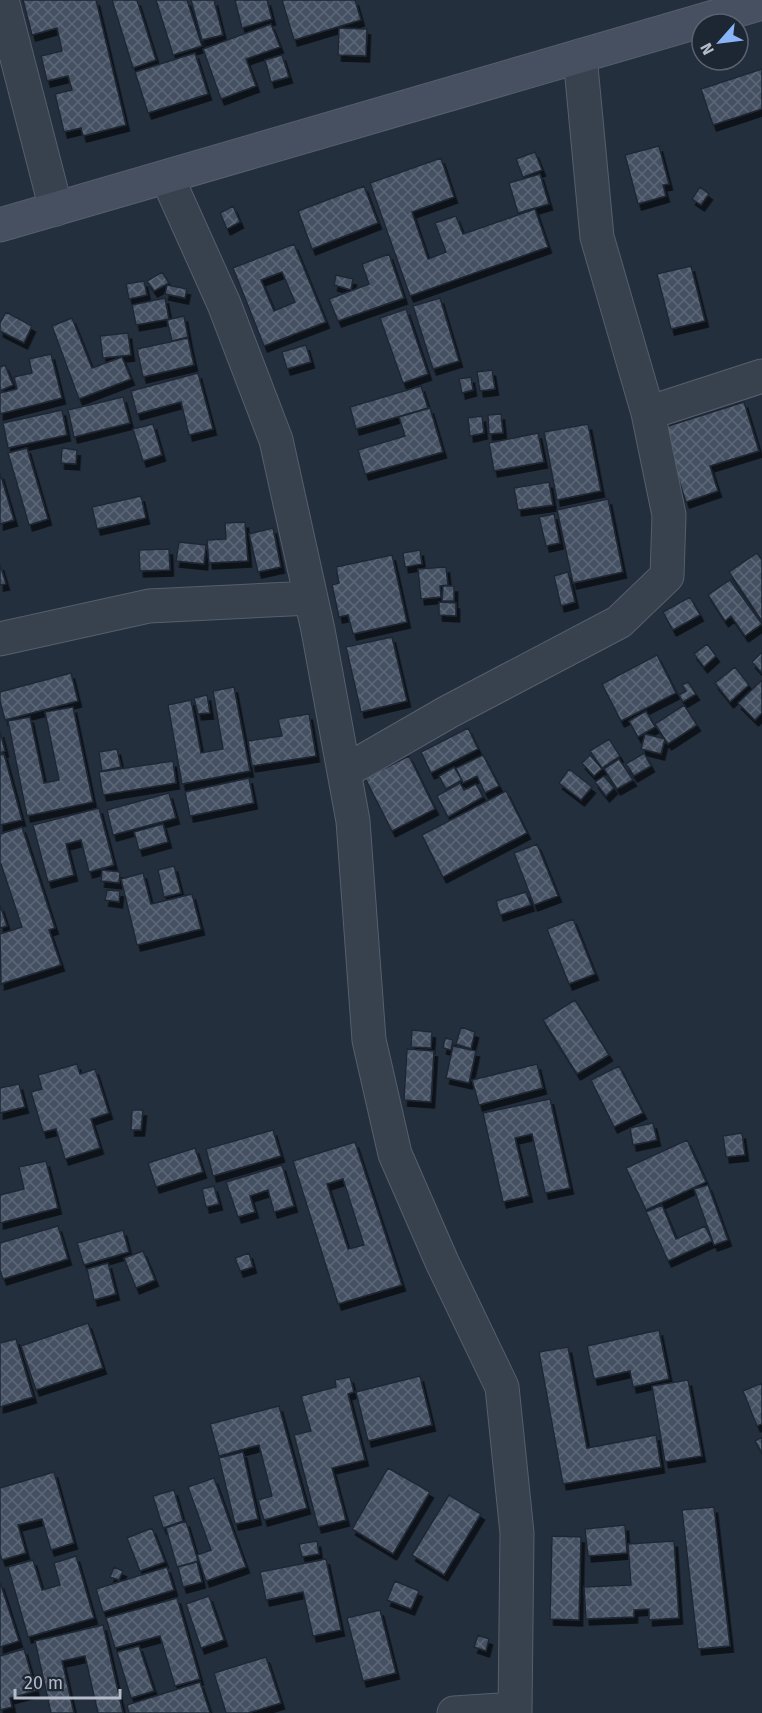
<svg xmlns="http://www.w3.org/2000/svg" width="762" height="1713" viewBox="0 0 762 1713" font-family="'Fira Sans',sans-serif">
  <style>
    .building { fill: url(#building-cross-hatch); stroke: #1f2835; stroke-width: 1.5; fill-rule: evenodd; filter: url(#shadow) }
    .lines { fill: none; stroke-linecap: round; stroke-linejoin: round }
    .street-casing { stroke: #565f6c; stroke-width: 35 }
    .secondary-casing { stroke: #565f6c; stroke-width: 35 }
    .street { stroke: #38414e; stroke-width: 33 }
    .secondary { stroke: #465061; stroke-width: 33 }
  </style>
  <defs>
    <pattern id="building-cross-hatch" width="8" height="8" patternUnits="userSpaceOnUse" patternTransform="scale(1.5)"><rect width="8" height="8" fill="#455162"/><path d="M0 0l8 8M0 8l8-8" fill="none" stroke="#5d6877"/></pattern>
    <filter id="shadow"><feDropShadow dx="3.5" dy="6" stdDeviation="0" flood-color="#0009"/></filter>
  </defs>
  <rect width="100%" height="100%" fill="#242f3e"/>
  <path class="building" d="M23 0H96L126 125 83 136 81 128 64 132 55 94 72 90 68 76 47 81 41 56 62 51 57 28 32 35Z
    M112 0H137L156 60 133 68Z
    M156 0H187L202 46 173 55Z
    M191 0H214L223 35 202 40Z
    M235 0H267L272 19 242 28Z
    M282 0H355L361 20 294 40Z
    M271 24 280 47 246 59 256 86 221 99 203 49Z
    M339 28 367 29 366 56 338 55Z
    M195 53 208 94 148 113 135 72Z
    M282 55 289 77 271 82 265 60Z
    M762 69V109L713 125 701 89Z
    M659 146 669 184 663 185 666 196 638 204 625 155Z
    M535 152 542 170 523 177 516 159Z
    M441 158 454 197 412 212 428 259 446 252 435 223 456 216 463 234 535 209 548 247 410 296 370 183Z
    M540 174 549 204 518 213 509 183Z
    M364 186 378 223 312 249 298 211Z
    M700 187 709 194 701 205 692 199Z
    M233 206 240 222 227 229 220 213Z
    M294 244 326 322 264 346 233 268ZM282 272 295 302 274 311 261 280Z
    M389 254 404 298 338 321 329 299 369 284 362 264Z
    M691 266 705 321 671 329 657 274Z
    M162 272 169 283 154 291 147 281Z
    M336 275 353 279 351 290 334 285Z
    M144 281 147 295 129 299 126 284Z
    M167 285 187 289 185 298 165 294Z
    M165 298 169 319 136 325 132 305Z
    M440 298 459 361 433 369 413 306Z
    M406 309 428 374 403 383 380 318Z
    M6 312 32 326 24 343 0 331V323Z
    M184 316 188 337 172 341 167 320Z
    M72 318 92 368 122 357 131 379 79 399 52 326Z
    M128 333 131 355 103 358 100 336Z
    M188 338 194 365 143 377 137 349Z
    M306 345 311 362 287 369 282 352Z
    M51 354 62 398 0 414V393L17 389 14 377 32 373 29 359Z
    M5 365 13 385 0 391V367Z
    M492 370 495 389 480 391 477 372Z
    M198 373 213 429 189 435 181 402 137 414 131 391Z
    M471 377 473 390 462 393 459 379Z
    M421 386 428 408 356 429 350 407Z
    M123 397 130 423 74 437 68 410Z
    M744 402 759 451 710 466 718 491 686 502 662 428Z
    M430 408 443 452 365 474 358 450 405 436 399 417Z
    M62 410 67 435 8 448 3 423Z
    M501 414 503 433 489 434 488 415Z
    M482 416 484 433 470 436 468 418Z
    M153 424 162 455 143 461 133 429Z
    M588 424 601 491 557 500 544 432Z
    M538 433 544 462 494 471 489 443Z
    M27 448 48 519 29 525 8 453Z
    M62 448 77 450 76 464 61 463Z
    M0 473 14 520 0 524Z
    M549 482 553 505 518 510 514 488Z
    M141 496 146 518 97 529 92 507Z
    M608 499 623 572 573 583 557 510Z
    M554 514 560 543 546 546 539 517Z
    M245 522 248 561 209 563 207 540 226 539 225 523Z
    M273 528 281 567 258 572 249 534Z
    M179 542 206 545 204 564 176 561Z
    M169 549 170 570 140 571 139 550Z
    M420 550 422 564 405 567 403 553Z
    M757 553 762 560V621L729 572Z
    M392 555 407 622 353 634 348 615 339 617 332 585 339 583 336 567Z
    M0 564 6 584 0 585Z
    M446 567 448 585 440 586 441 597 421 599 418 569Z
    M568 572 575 602 561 606 554 576Z
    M730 580 762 624 745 636 731 616 725 621 708 595Z
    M443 586H454V601H442Z
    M690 597 700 615 673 630 663 612Z
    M439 602 456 603V616L439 615Z
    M392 637 407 701 361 712 346 647Z
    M707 644 716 656 704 667 694 654Z
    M762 652V673L752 662Z
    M657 655 676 693 621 721 602 684Z
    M735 667 749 685 730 702 715 683Z
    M71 673 78 701 5 720 0 701V692Z
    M762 680V713L755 720 738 703Z
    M688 682 696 694 683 702 679 695 686 691 682 685Z
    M234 687 250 771 182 784 168 705 191 700 201 753 223 749 213 691Z
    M207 695 210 713 198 714 194 698Z
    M684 705 697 725 668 744 655 724Z
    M73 707 93 802 27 816 8 721 30 717 44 783 59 780 45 712Z
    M646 711 655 727 638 737 629 721Z
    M309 714 316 756 252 766 248 741 282 736 278 719Z
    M468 728 478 749 431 773 421 752Z
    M0 731 5 751 0 753Z
    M645 734 665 739 661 754 641 749Z
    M609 739 620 756 602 768 590 751Z
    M117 749 121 767 102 771 99 752Z
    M644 753 651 766 634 776 626 764Z
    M4 754 22 820 0 825V755Z
    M483 755 499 786 485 793 477 776 463 783 456 768Z
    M590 755 602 769 594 776 582 763Z
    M409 756 435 809 392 831 365 778Z
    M619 759 633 780 617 789 604 769Z
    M173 761 176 783 103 795 99 772Z
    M454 767 462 780 446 789 439 776Z
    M569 769 592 787 581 800 559 783Z
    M604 776 614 788 606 796 595 782Z
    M249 778 254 803 190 816 185 792Z
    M460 783 464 790 476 784 483 797 448 817 437 796Z
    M506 791 527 833 443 877 422 835Z
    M169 793 176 818 113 835 107 810Z
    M99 808 114 865 89 872 81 840 66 844 74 875 48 882 33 825Z
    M163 824 168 842 139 850 134 832Z
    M22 827 55 928 49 930 61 965 1 984 0 934 22 927 1 864H0V834Z
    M537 844 558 896 534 905 514 853Z
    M174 866 181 893 164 897 158 870Z
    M102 870 120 872 119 883 101 881Z
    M143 873 151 904 192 894 201 929 137 945 121 879Z
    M107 890 120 891 119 902 105 900Z
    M526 892 531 905 500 915 496 901Z
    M0 905 7 926 0 928Z
    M573 919 595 974 569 984 547 929Z
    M575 1000 609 1055 577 1074 543 1020Z
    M461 1027 475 1032 471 1049 456 1044Z
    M412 1030 432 1032 431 1048 411 1047Z
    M445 1038 453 1040 451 1050 443 1048Z
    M453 1046 476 1051 469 1083 446 1078Z
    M407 1049 434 1051 431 1102 404 1100Z
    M77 1064 80 1074 95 1069 109 1113 91 1119 100 1148 65 1159 56 1129 43 1132 31 1092 42 1089 38 1075Z
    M537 1064 543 1088 479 1105 472 1080Z
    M619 1066 643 1113 614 1127 591 1080Z
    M19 1084 25 1107 0 1113V1088Z
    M550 1099 570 1188 545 1193 532 1134 515 1138 529 1196 503 1202 483 1113Z
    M132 1110H143L141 1130H131Z
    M653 1123 657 1140 633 1145 630 1128Z
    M273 1130 281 1156 213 1176 206 1149Z
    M742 1133 745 1155 726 1157 723 1136Z
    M687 1140 706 1182 646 1210 626 1168Z
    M355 1142 402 1285 338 1304 293 1161ZM343 1179 364 1245 348 1249 327 1184Z
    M195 1148 203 1172 156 1187 148 1163Z
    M46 1161 58 1208 0 1223V1193V1195L24 1189 19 1167Z
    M282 1165 294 1206 274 1212 268 1190 250 1196 255 1212 238 1217 226 1182Z
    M708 1185 728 1240 714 1245 694 1189Z
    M214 1186 219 1204 206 1207 202 1189Z
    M662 1205 676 1239 705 1226 712 1241 668 1261 646 1212Z
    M58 1226 68 1259 3 1279 0 1270V1243Z
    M123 1230 129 1252 84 1265 77 1243Z
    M143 1251 155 1280 136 1288 124 1258Z
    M249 1253 253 1267 240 1271 235 1258Z
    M108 1263 116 1294 94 1300 87 1269Z
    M88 1323 103 1368 36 1390 21 1346Z
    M659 1330 669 1379 633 1387 630 1371 594 1379 587 1346Z
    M16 1339 33 1397 0 1407V1343Z
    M568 1347 587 1448 656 1435 661 1467 563 1484 539 1352Z
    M420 1376 432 1425 368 1441 356 1392Z
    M350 1377 354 1392 348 1394 365 1460 332 1468 346 1520 318 1527 294 1435 311 1431 301 1396 336 1387 335 1380Z
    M688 1380 702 1456 665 1462 652 1386Z
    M762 1383V1424L757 1426 743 1391Z
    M279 1406 307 1508 264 1520 258 1500 272 1496 259 1445 219 1456 210 1424Z
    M762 1437V1453L755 1441Z
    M243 1452 258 1519 235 1524 219 1458Z
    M388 1468 430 1492 393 1554 352 1529Z
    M54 1472 74 1543 51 1550 42 1519 18 1525 26 1553 2 1560 0 1554V1488Z
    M214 1478 246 1567 206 1581 197 1555 211 1550 188 1487Z
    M174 1490 183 1521 163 1528 153 1496Z
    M449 1495 481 1514 444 1575 412 1555Z
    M714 1507 730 1646 698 1649 682 1510Z
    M186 1521 198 1561 177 1567 166 1528Z
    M625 1525 627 1553 588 1556 585 1529Z
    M152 1528 165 1562 140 1571 127 1538Z
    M552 1536 581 1537 579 1620 550 1619Z
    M317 1541 319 1554 302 1557 299 1544Z
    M674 1541 679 1618 649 1620V1609L634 1610V1617L586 1619 584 1587 631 1585 628 1544Z
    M76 1556 94 1618 28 1637 8 1567 33 1560 42 1590 60 1585 54 1563Z
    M326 1559 341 1630 313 1636 303 1592 266 1600 260 1572Z
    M197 1562 202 1582 183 1587 178 1567Z
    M114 1567 123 1571 119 1580 110 1577Z
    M167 1567 174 1590 103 1612 96 1589Z
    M395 1581 419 1591 411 1609 387 1600Z
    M0 1582 19 1641 0 1647Z
    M209 1596 224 1640 201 1648 186 1604Z
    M177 1598 200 1679 175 1686 160 1636 115 1648 106 1618Z
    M380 1610 396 1673 363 1681 347 1618Z
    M103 1625 123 1713H98L85 1656 62 1661 74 1713H51L35 1641Z
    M478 1635 489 1639 486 1651 474 1647Z
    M139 1646 154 1691 131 1698 117 1652Z
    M24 1649 36 1691 10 1698 12 1707 0 1710V1656Z
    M266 1657 281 1703 248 1713H226L214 1673Z
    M200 1682 210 1713H129L127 1705Z"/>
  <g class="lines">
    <g class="street-casing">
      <path id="street" d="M2 0 56 209
        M167 177 224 304 276 440 318 630 353 821 369 1040 395 1154 442 1262 502 1387 517 1533 515 1713
        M648 413 762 376
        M0 639 149 606 311 598
        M344 772 448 712 619 622 667 576 669 515 648 413 597 237 580 56
        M454 1713 515 1709"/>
    </g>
    <g class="secondary-casing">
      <path id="secondary" d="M0 225 762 3"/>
    </g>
    <use href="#street" class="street"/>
    <use href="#secondary" class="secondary"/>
  </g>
  <g transform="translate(720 42) rotate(242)"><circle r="28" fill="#1d2633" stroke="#59626f" stroke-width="1.5"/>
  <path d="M0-4.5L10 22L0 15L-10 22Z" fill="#8ab4f8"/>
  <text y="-9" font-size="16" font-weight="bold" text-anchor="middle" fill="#b4bcc9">N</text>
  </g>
  <path d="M15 1689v9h105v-9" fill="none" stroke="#b4bcc9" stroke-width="3"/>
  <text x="24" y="1689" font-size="18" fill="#b4bcc9" stroke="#1d2633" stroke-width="4.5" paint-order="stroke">20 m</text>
</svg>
